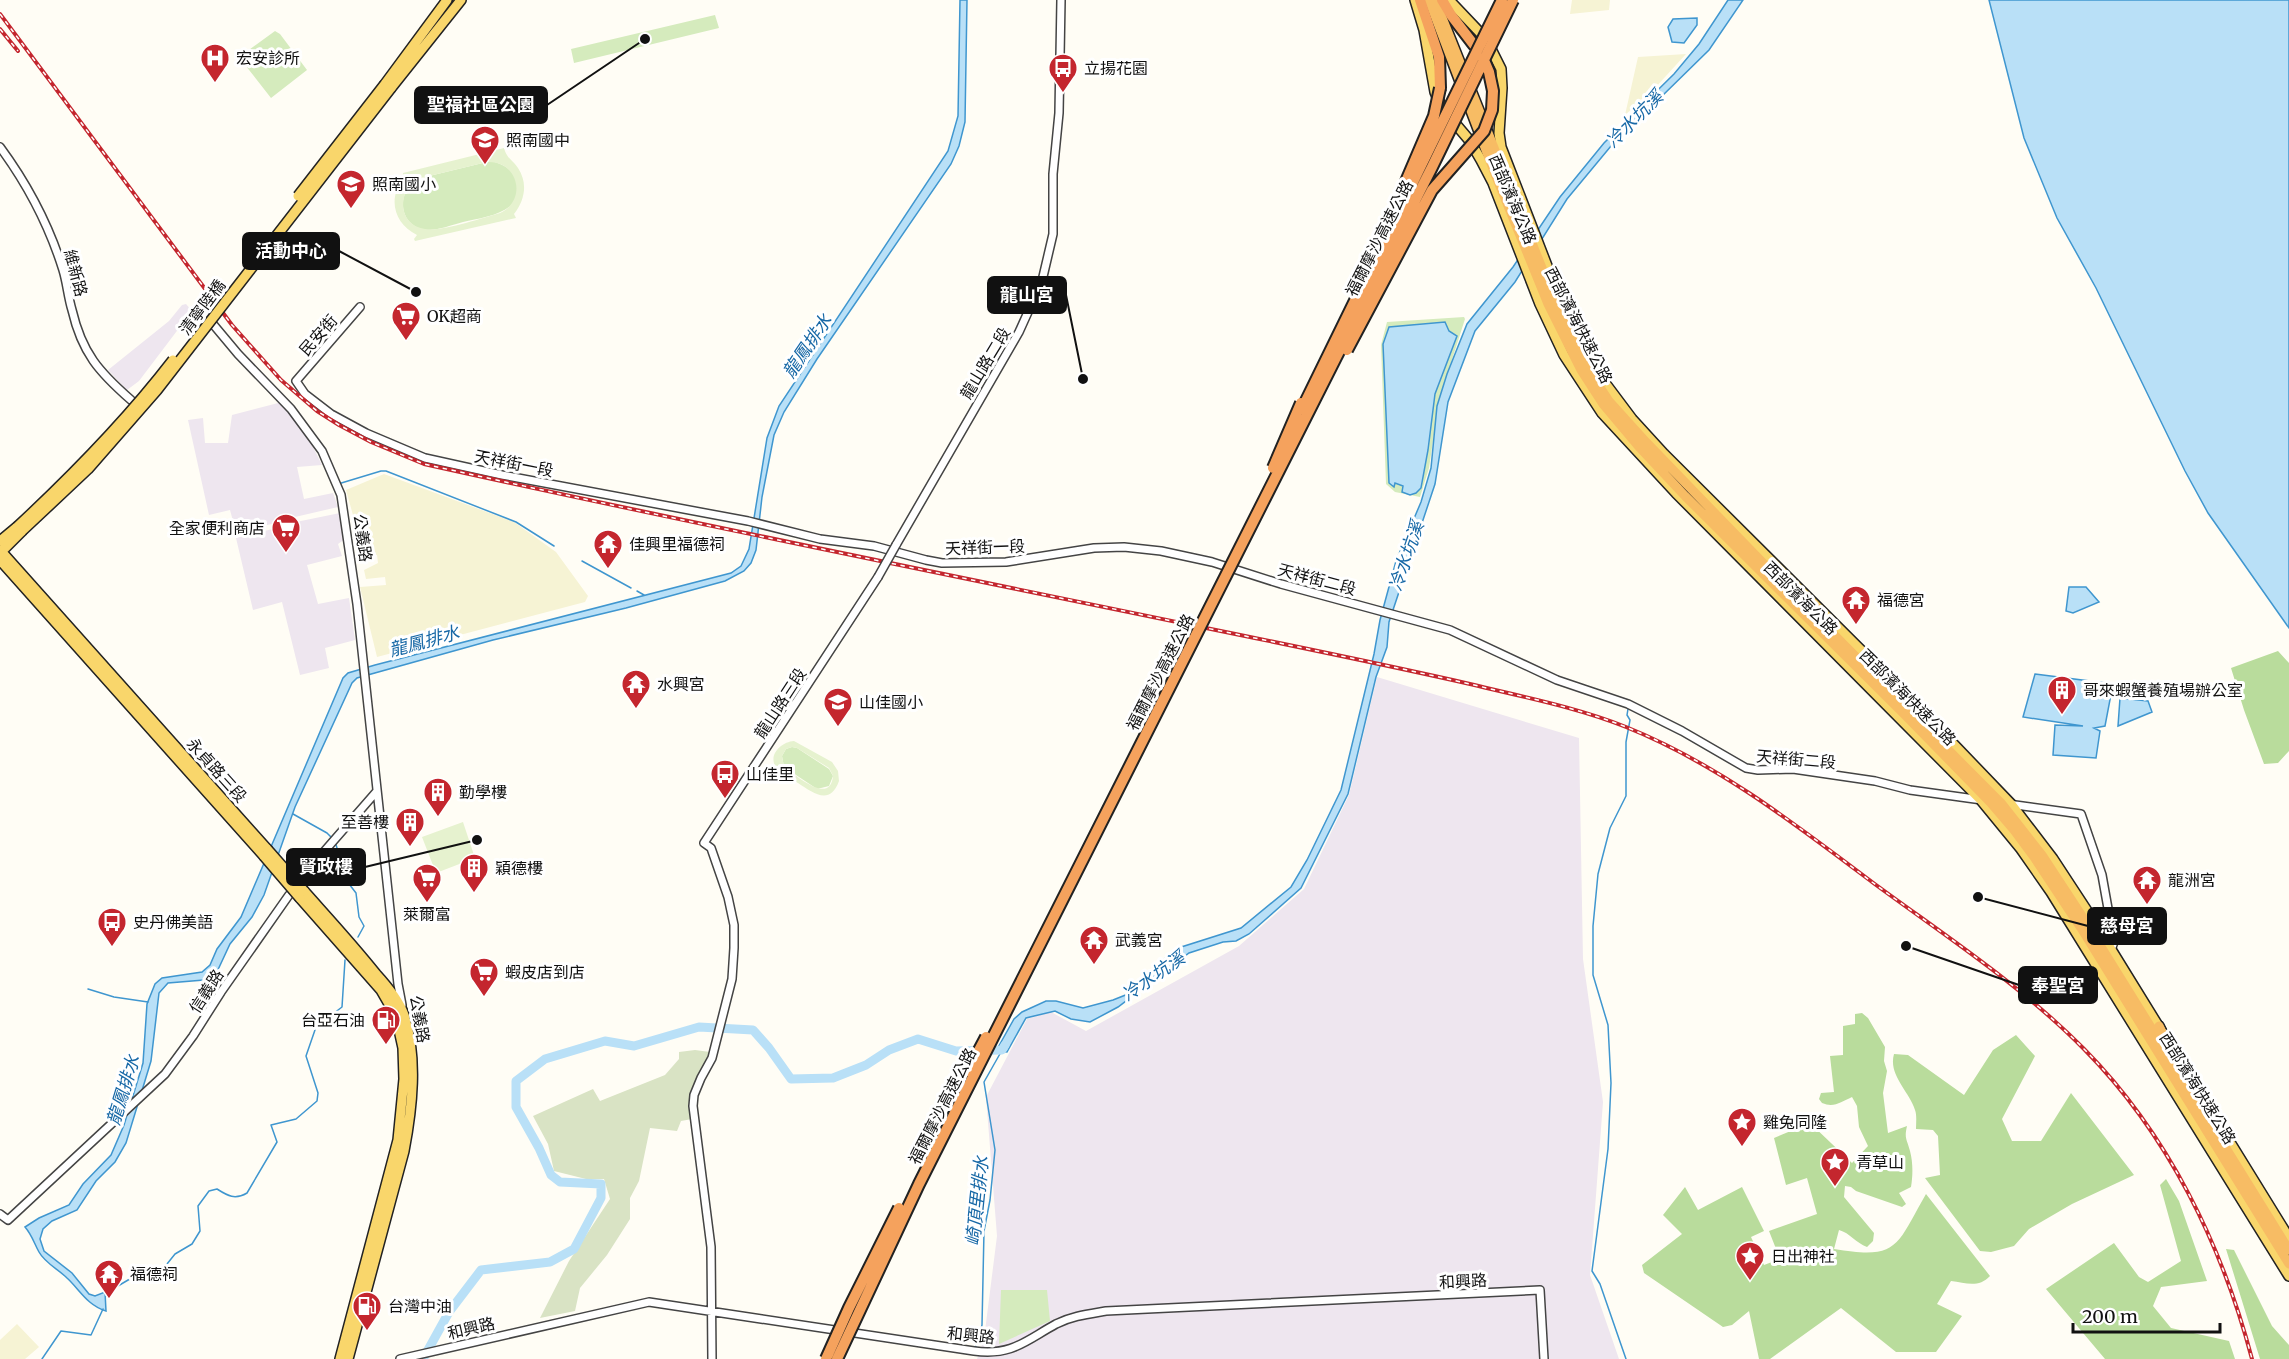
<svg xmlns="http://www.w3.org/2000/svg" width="2289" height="1359" viewBox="0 0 2289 1359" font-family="Merriweather,'Noto Sans TC',serif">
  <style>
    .industrial { fill: #eee6ef }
    .farmland { fill: #f6f3d4 }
    .green { fill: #d5ebbd }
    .forest { fill: #b9dc9c }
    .cemetery { fill: #d9e3c4 }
    .pitch { fill: #e6f2cf; fill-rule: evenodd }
    .water { fill: #b9e0f7; stroke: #3f96cf; stroke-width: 1.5 }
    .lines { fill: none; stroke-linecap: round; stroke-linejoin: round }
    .stream { stroke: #3f96cf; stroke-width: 1.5 }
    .river { stroke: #b9e0f7; stroke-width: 9 }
    .tertiary-casing { stroke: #444; stroke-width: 10 }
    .primary-casing { stroke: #222; stroke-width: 12 }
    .trunk-casing { stroke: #222; stroke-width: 12 }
    .motorway-casing { stroke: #222; stroke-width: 14 }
    .tertiary { stroke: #fff; stroke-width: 7 }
    .primary { stroke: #f9d66b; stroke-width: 9 }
    .trunk { stroke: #f7bc64; stroke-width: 9 }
    .motorway { stroke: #f5a25d; stroke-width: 10 }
    .rail-casing { stroke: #c4262e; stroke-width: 4 }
    .rail { stroke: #fff; stroke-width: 1.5; stroke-dasharray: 4.5; stroke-linecap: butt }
    .tertiary-bridge-casing { stroke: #444; stroke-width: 10; stroke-linecap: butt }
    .primary-bridge-casing { stroke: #222; stroke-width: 12; stroke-linecap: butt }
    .motorway-bridge-casing { stroke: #222; stroke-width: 14; stroke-linecap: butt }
    .tertiary-bridge { stroke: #fff; stroke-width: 7 }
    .primary-bridge { stroke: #f9d66b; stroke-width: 9 }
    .motorway-bridge { stroke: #f5a25d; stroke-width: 10 }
    .labels { text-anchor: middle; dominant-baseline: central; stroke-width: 6; stroke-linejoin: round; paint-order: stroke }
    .poi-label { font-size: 16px; fill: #111; stroke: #fff; text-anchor: start }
    .street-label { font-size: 16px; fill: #111; stroke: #fff }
    .water-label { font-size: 18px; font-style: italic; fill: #1768a6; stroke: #fff }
    .leader { fill: none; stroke: #111; stroke-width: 2 }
    .callout-dot { fill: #111; stroke: #fff; stroke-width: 2 }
    .callout { fill: #111; stroke: #111; stroke-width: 2 }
    .callout-label { font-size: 18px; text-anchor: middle; font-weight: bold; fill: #fff }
  </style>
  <rect width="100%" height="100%" fill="#fffdf5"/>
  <path class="industrial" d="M186 304 192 311 139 381 127 390 108 370 169 321 182 305Z
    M282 402 309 439 322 465 297 467 304 499 333 493 338 507 295 517 296 522 340 513 345 539 338 544 342 556 307 565 318 604 349 598 355 640 325 648 329 668 300 675 282 602 253 610 236 538 285 526V521L236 532 230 510 209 515 188 420 203 418 205 443H228L232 415Z
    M1377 677 1579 738 1583 959 1603 1102 1590 1275 1619 1359H977L984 1339 997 1236 986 1097 1027 1019 1051 1012 1086 1031 1239 946 1304 889 1349 795Z"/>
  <path class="farmland" d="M1572 0H1610L1609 10 1570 14Z
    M1686 54 1655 88 1625 115 1638 57Z
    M384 474 514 522 556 552 588 596 585 602 377 657 360 587 386 585 385 577 366 579 364 570 378 563 377 555 363 551 346 490Z
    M17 1324 39 1347 25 1359H0V1340Z"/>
  <path class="green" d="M715 15 719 28 574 63 571 49Z
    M275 31 280 34 307 70 271 98 242 61V55Z
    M491 161C502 164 512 168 516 180 527 213 485 217 463 222 452 225 439 230 427 230 397 227 395 188 421 178Z
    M1464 317 1465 319 1439 400 1429 468 1420 497 1395 492 1386 484 1381 345 1387 322Z
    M792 747 797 748 829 769 833 776 829 786 817 789 784 767 782 756 786 749Z
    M1001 1290H1047L1050 1321 999 1344Z"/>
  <path class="forest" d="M2278 651 2289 663V751L2278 763 2264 764 2244 710 2231 668Z
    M1862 1013 1868 1018 1885 1047 1884 1061 1887 1071 1883 1093 1888 1133 1907 1126C1904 1139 1907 1139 1910 1151 1913 1162 1913 1175 1911 1187L1899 1193 1906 1204 1902 1207 1856 1191 1851 1187 1845 1186 1844 1197 1874 1233 1873 1241 1867 1247C1856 1243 1850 1233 1839 1230L1834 1249C1899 1260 1896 1246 1926 1194L1990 1276C1979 1288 1966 1283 1951 1281L1937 1304 1962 1316 1936 1352H1896L1841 1308 1770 1359H1759L1749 1311 1732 1325 1723 1327 1644 1273 1642 1265 1682 1234 1663 1215 1685 1187 1698 1210 1742 1187 1764 1231 1751 1237 1764 1265 1780 1259 1769 1231 1817 1214 1807 1178 1786 1185 1774 1138 1810 1123 1852 1163 1868 1146 1859 1127 1857 1106 1852 1097C1841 1102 1834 1108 1822 1103L1819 1099 1821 1093 1834 1092 1830 1056 1843 1055V1026L1855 1024V1014Z
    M2016 1035 2035 1056 2002 1119 2012 1141H2041L2071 1093 2134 1175 2072 1204 2029 1229 2014 1246 1991 1252 1980 1251 1925 1178 1940 1175 1938 1136 1933 1130 1916 1129C1916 1123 1917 1115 1915 1110 1909 1091 1888 1075 1894 1054L1908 1055 1964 1095 1993 1050Z
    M2166 1179 2179 1201 2207 1281 2161 1287 2153 1306 2171 1328 2229 1341 2235 1359H2105L2046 1289 2114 1243 2139 1277 2148 1282 2181 1261 2160 1185Z
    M2226 1249 2234 1250 2272 1326 2289 1345V1359H2260Z"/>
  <path class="cemetery" d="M695 1050 710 1052 692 1095V1119L681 1121 677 1131 650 1128 639 1181 630 1198V1219L607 1255 580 1288 575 1311 540 1318 569 1261 610 1199 604 1179H586L554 1171 548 1144 533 1116 593 1089 600 1101 665 1075 679 1059V1052Z"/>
  <path class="pitch" d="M504 148C507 159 512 159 518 168 528 183 525 200 514 214L516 218 415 241 414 239 417 235C394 224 387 198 404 178L403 173ZM487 162C518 160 528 200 500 213 482 218 441 232 425 229 396 225 397 188 421 178Z
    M794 741 832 762 838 771 839 781C830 806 813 793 798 783 792 779 783 775 778 770 766 757 780 742 794 741ZM792 747 797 748 829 768 833 776C830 806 796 775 784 767L782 756 786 749Z
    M463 822 475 858 436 873 422 837Z"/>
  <path class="water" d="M960 0H967L965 122 959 146 951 164 817 359 784 412 774 435 762 497 756 550 751 563 744 571 725 581 626 608 493 640 357 678 352 683 295 807 264 895 252 917 230 944 216 974 204 980 168 983 159 993 151 1061 126 1143 115 1162 96 1181 77 1210 52 1221 43 1229 40 1239 44 1251 72 1273 89 1294 95 1296 105 1292 106 1311C87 1305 80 1290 67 1278 58 1269 45 1263 39 1252 34 1243 32 1235 25 1227L39 1218 69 1205 83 1184 111 1155 124 1125 143 1063 147 1004 155 984 162 978 202 972 210 965 217 949 241 917 343 678 348 673 375 665 731 573 741 566 749 549 767 438 779 406 948 151 958 116Z
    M1728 0H1743L1709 50 1611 146 1567 199 1515 282 1475 331 1448 402 1435 484 1389 622 1387 647 1376 677 1348 794 1301 888 1249 934 1236 941 1223 942 1189 953 1118 1007 1090 1022 1071 1019 1055 1011 1026 1018 1007 1052 996 1051 1014 1019 1022 1012 1046 1001H1056L1083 1008 1113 1000 1128 994 1175 949 1241 928 1291 887 1307 860 1341 790 1374 654 1380 620 1396 561 1421 502 1431 468 1437 406 1447 374 1467 324 1513 267 1560 197 1604 143 1674 74 1699 44Z
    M1989 0H2289V628L2208 513 2185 471 2096 288 2057 218 2024 138Z
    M1697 18V25L1684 43 1672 42 1668 27 1673 19Z
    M1445 322 1449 331 1457 336 1435 394 1428 450 1421 488 1416 493 1410 495 1402 492 1403 486 1395 483 1394 487 1389 483 1383 344 1389 327Z
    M2069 587H2086L2099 602 2073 613 2066 611Z
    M2035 674 2113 684 2105 726 2094 728 2100 731 2096 758 2053 755 2055 725 2083 726 2023 717Z
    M2120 698 2148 701 2152 712 2118 726Z"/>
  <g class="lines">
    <path class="stream" d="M338 484 381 471H386L516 522 554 546
      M582 561 631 588
      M637 591 644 595
      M293 814 327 833 332 838
      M335 841 346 880 356 893 359 917 364 926 358 937
      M88 989 114 997 148 1002
      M106 1293 140 1273 163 1269 175 1254 192 1244 200 1231 198 1206 209 1191 217 1189C228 1196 235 1200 247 1193L277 1142 271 1125 296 1119 317 1101 318 1093 306 1056 316 1027 342 1007 345 960
      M975 1349 982 1325 984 1231 990 1200 995 1150 984 1082 1001 1052
      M42 1359 61 1331 91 1335 103 1309
      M1626 1359 1600 1284 1592 1271 1608 1149 1611 1083 1608 1025 1593 975V926L1598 874 1610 828 1626 796V742L1630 720 1627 715 1628 709"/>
    <path class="river" d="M423 1359 449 1312 481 1270 550 1262 574 1249 601 1198V1184L560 1182 551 1175 539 1148 516 1107V1081L545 1059 605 1041 634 1046 699 1027 753 1030 769 1048 791 1079 833 1078 866 1065 889 1050 918 1039 956 1051 1002 1050 1005 1045"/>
    <g class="tertiary-casing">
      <path id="tertiary" d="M0 147C28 185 49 225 63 270 67 283 68 297 72 310 82 353 99 372 131 400
        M360 307 296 381 305 394 331 414 366 433 425 458 502 475 748 521 820 539 874 546 926 560 942 563 1006 562 1094 548 1124 547 1161 551 1212 562 1281 584 1450 630 1557 680 1628 704 1682 731 1746 768 1758 770 1793 769 1875 781 1910 790 1982 800
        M202 311 238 354 291 409 322 451 341 495 357 604 398 984 402 1005
        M896 545 1019 332 1042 281 1053 234V174L1059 113 1061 0
        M2008 804 2081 814 2102 875 2114 942 2111 950
        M301 878 377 791
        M0 1214 8 1220 165 1074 193 1036 221 992 289 895
        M400 1359 649 1302 974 1351C1012 1356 1025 1341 1056 1324 1072 1316 1089 1314 1106 1311L1540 1290 1544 1359
        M712 1359 711 1247 693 1106 694 1095 701 1078 712 1058 732 979 734 948V925L728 897 711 848 704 843 878 577"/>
    </g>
    <g class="primary-casing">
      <path id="primary" d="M1415 0 1424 30 1435 92 1442 108 1470 141 1481 160 1493 183 1540 304 1564 355 1602 413 1676 493 1980 799 2021 849 2051 892 2289 1276
        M1449 0 1486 39 1501 69 1502 88 1499 133 1501 147 1561 302 1583 348 1602 379 1632 419 1664 454 1915 704 2011 804 2053 859 2091 917 2289 1238
        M385 84 447 0
        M391 88 461 0
        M0 541 17 527
        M0 550 267 849
        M0 553 22 531
        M0 560 264 856
        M304 891C328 918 353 945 376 974 387 986 399 1000 404 1015 418 1058 412 1109 404 1151L348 1359
        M300 898 381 990 396 1016 403 1048 404 1079 398 1140 340 1359"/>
    </g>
    <g class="trunk-casing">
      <path id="trunk" d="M1429 0 1495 174 1548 304 1581 370 1603 404 1640 448 1685 496 1906 716 1990 802 2014 830 2034 857 2081 928 2289 1264
        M1435 0 1556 303 1586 366 1609 401 1646 442 1764 564 2002 804 2042 855 2082 916 2289 1250
        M1807 597 1819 610
        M2159 1026 2166 1041"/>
    </g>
    <g class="motorway-casing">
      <path id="motorway" d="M1420 0 1439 57 1440 88
        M1442 0 1451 15 1474 45"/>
    </g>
    <use href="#tertiary" class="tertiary"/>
    <use href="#primary" class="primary"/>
    <use href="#trunk" class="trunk"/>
    <use href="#motorway" class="motorway"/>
    <g class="rail-casing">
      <path id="rail" d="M0 14 232 325 281 380 317 411 339 425 371 442 424 464C684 522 945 574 1206 628 1294 646 1382 664 1470 684 1523 697 1576 707 1626 727 1716 763 1795 824 1872 882 1944 935 2021 985 2084 1049 2168 1134 2222 1245 2252 1359
        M0 29 18 51"/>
    </g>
    <use href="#rail" class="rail"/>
    <g class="tertiary-bridge-casing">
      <path id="tertiary-bridge" d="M878 577 896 545"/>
    </g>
    <g class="primary-bridge-casing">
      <path id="primary-bridge" d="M298 196 385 84
        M17 527C73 475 126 421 173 360
        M22 531 88 469 157 390 391 88
        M267 849 304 891
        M264 856 300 898"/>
    </g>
    <g class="motorway-bridge-casing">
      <path id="motorway-bridge" d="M1404 186 1434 116 1440 88
        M1347 350 1432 190 1484 131 1492 110 1493 91 1489 72 1483 58
        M1302 409 1502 0
        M1273 468 1301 403
        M968 1071 986 1037
        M826 1359 849 1308 899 1208
        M837 1359 919 1184 1432 167 1513 0"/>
    </g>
    <use href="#tertiary-bridge" class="tertiary-bridge"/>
    <use href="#primary-bridge" class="primary-bridge"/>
    <use href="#motorway-bridge" class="motorway-bridge"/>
  </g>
  <defs>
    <g id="hospital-pin" transform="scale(1.5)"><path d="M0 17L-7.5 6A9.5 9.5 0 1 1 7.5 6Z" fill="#c4262e" stroke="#fff"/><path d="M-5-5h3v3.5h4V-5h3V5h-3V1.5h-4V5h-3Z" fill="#fff"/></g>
    <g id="bus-pin" transform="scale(1.5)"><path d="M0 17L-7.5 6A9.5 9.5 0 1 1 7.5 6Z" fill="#c4262e" stroke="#fff"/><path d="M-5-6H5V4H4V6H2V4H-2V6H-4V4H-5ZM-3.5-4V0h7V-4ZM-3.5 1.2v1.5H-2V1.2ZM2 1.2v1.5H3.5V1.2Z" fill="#fff"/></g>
    <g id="school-pin" transform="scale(1.5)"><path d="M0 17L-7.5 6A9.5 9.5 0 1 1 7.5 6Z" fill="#c4262e" stroke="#fff"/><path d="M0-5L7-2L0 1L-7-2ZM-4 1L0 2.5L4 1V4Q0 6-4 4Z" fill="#fff"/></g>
    <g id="supermarket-pin" transform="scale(1.5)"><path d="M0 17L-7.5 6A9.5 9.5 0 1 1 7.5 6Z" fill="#c4262e" stroke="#fff"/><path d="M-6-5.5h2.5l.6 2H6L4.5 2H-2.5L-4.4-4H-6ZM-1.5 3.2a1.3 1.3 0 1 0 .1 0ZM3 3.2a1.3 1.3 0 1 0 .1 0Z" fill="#fff"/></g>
    <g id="temple-pin" transform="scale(1.5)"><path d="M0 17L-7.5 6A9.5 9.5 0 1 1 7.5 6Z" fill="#c4262e" stroke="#fff"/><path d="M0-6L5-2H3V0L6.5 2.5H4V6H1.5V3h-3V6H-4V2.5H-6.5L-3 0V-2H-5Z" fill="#fff"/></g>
    <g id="building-pin" transform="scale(1.5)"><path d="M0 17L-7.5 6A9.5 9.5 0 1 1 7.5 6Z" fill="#c4262e" stroke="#fff"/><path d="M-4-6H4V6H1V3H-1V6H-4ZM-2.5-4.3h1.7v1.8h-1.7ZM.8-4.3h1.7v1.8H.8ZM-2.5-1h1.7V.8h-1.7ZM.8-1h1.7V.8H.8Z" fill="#fff"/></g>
    <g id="fuel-pin" transform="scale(1.5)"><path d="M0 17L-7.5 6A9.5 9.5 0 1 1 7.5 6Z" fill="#c4262e" stroke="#fff"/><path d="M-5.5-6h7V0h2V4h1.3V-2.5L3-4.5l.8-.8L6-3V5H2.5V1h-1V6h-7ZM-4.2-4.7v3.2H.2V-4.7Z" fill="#fff"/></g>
    <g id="sight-pin" transform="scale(1.5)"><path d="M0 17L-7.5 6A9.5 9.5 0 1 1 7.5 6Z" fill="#c4262e" stroke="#fff"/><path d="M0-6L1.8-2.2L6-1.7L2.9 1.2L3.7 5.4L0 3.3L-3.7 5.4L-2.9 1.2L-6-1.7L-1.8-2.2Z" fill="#fff"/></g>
  </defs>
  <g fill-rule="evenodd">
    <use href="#hospital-pin" x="215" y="58"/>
    <use href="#bus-pin" x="1063" y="68"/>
    <use href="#school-pin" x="485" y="140"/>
    <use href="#school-pin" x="351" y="184"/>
    <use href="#supermarket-pin" x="406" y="316"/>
    <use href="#supermarket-pin" x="286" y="528"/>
    <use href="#temple-pin" x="608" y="544"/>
    <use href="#temple-pin" x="1856" y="600"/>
    <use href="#temple-pin" x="636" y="684"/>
    <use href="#building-pin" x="2062" y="690"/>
    <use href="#school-pin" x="838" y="702"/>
    <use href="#bus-pin" x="725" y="774"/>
    <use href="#building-pin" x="438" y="792"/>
    <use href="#building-pin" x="410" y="822"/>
    <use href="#building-pin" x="474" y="868"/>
    <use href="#supermarket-pin" x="427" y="878"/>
    <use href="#temple-pin" x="2147" y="880"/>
    <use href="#bus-pin" x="112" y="922"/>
    <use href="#temple-pin" x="1094" y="940"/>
    <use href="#supermarket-pin" x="484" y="972"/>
    <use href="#fuel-pin" x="386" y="1020"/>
    <use href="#sight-pin" x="1742" y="1122"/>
    <use href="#sight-pin" x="1835" y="1162"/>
    <use href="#sight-pin" x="1750" y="1256"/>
    <use href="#temple-pin" x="109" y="1274"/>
    <use href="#fuel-pin" x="367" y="1306"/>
  </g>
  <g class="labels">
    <g class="poi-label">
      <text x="236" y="58">宏安診所</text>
      <text x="1084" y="68">立揚花園</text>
      <text x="506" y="140">照南國中</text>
      <text x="372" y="184">照南國小</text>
      <text x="427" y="316">OK超商</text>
      <text x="265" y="528" text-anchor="end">全家便利商店</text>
      <text x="629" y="544">佳興里福德祠</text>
      <text x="1877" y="600">福德宮</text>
      <text x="657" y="684">水興宮</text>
      <text x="2083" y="690">哥來蝦蟹養殖場辦公室</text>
      <text x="859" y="702">山佳國小</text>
      <text x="746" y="774">山佳里</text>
      <text x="459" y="792">勤學樓</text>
      <text x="389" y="822" text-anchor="end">至善樓</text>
      <text x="495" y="868">穎德樓</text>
      <text x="2168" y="880">龍洲宮</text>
      <text x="427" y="914" text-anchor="middle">萊爾富</text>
      <text x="133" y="922">史丹佛美語</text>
      <text x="1115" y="940">武義宮</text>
      <text x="505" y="972">蝦皮店到店</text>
      <text x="365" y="1020" text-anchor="end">台亞石油</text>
      <text x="1763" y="1122">雞兔同隆</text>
      <text x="1856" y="1162">青草山</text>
      <text x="1771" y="1256">日出神社</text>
      <text x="130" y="1274">福德祠</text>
      <text x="388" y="1306">台灣中油</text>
    </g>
    <g class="street-label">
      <text transform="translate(1513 199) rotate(67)">西部濱海公路</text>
      <text transform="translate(1379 238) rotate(-63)">福爾摩沙高速公路</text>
      <text transform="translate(76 273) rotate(75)">維新路</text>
      <text transform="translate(202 307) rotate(-53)">清寧陸橋</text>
      <text transform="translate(1579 325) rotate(63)">西部濱海快速公路</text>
      <text transform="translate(318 335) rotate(-49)">民安街</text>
      <text transform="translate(985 363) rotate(-59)">龍山路二段</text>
      <text transform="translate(514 463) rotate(11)">天祥街一段</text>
      <text transform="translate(363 538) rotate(82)">公義路</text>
      <text transform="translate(985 547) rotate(-2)">天祥街一段</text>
      <text transform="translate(1317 579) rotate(15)">天祥街二段</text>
      <text transform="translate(1801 598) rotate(45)">西部濱海公路</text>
      <text transform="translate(1160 672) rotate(-63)">福爾摩沙高速公路</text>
      <text transform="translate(1908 697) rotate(45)">西部濱海快速公路</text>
      <text transform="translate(780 703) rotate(-57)">龍山路三段</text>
      <text transform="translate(1796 759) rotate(5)">天祥街二段</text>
      <text transform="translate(217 770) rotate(48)">永貞路三段</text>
      <text transform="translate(206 991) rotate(-57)">信義路</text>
      <text transform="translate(420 1019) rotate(80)">公義路</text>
      <text transform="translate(2198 1088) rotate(58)">西部濱海快速公路</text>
      <text transform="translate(942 1106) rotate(-63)">福爾摩沙高速公路</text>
      <text transform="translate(1463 1281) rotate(-3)">和興路</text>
      <text transform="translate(471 1328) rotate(-13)">和興路</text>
      <text transform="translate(971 1335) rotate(6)">和興路</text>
    </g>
    <g class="water-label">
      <text transform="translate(1634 119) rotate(-45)">冷水坑溪</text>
      <text transform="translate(807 346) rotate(-56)">龍鳳排水</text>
      <text transform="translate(1406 556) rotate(-71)">冷水坑溪</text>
      <text transform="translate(424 641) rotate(-15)">龍鳳排水</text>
      <text transform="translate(1153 976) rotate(-35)">冷水坑溪</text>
      <text transform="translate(123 1090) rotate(-73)">龍鳳排水</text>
      <text transform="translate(977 1201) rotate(-84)">崎頂里排水</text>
    </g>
  </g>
  <path class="leader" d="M645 39L547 105M416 292L339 251M1083 379L1066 295M477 840L365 867M1978 897L2088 926M1906 946L2019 985"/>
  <g class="callout-dot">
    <circle cx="645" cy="39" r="6"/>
    <circle cx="416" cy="292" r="6"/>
    <circle cx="1083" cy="379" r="6"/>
    <circle cx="477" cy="840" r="6"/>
    <circle cx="1978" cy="897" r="6"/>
    <circle cx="1906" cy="946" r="6"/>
  </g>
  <g class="callout">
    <rect x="415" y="87" width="132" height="36" rx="6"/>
    <rect x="243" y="233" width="96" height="36" rx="6"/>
    <rect x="988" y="277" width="78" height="36" rx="6"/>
    <rect x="287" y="849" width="78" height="36" rx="6"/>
    <rect x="2088" y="908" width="78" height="36" rx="6"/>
    <rect x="2019" y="967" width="78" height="36" rx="6"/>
  </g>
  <g class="callout-label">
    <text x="481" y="111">聖福社區公園</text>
    <text x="291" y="257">活動中心</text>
    <text x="1027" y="301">龍山宮</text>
    <text x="326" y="873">賢政樓</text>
    <text x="2127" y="932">慈母宮</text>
    <text x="2058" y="992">奉聖宮</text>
  </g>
  <path d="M2073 1323v9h147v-9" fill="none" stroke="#111111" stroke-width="3"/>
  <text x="2082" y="1323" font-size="18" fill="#111111" stroke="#ffffff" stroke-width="4.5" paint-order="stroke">200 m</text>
</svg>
